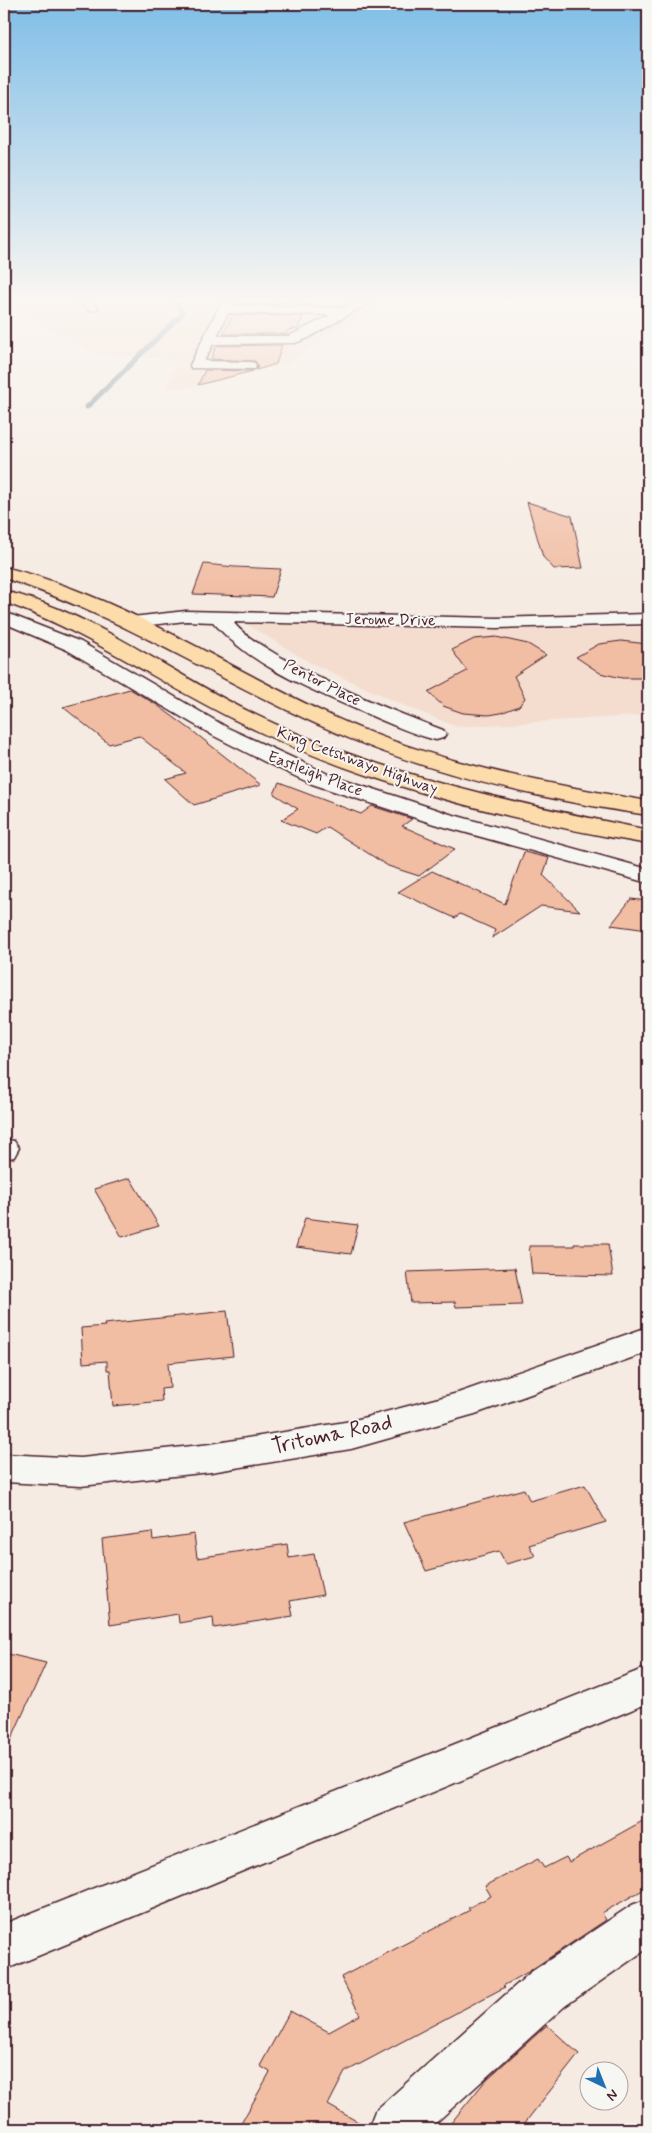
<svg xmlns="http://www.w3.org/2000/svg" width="652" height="2133" viewBox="0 0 652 2133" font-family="Mynerve,sans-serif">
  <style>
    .built { fill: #f4ddcf }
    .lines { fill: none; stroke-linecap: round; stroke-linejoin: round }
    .stream { stroke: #6d889b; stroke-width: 5 }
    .building { fill: #f1bda3; stroke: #4a1f2b }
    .minor-casing { stroke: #4a1f2b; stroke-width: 3 }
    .highway-casing { stroke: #4a1f2b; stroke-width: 3 }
    .minor { fill: #f6f6f2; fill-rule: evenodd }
    .highway { fill: #fcdcab; fill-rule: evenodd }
    .labels { text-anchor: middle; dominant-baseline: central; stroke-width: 4; stroke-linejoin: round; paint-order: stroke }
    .far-street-label { font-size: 16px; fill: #4a1f2b; stroke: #f6f6f2 }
    .near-street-label { font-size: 22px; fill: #4a1f2b; stroke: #f6f6f2 }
  </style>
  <rect width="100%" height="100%" fill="#f5ebe2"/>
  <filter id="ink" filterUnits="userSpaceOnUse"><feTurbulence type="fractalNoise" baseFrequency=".02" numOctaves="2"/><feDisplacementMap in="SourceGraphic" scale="10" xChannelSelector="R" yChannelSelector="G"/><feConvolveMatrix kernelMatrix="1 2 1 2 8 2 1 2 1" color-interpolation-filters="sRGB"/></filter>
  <g filter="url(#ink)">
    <path class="built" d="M4 301H369L387 304 331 333 290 362 192 387 166 388 177 360 99 354 4 305Z
      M246 624 479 630 648 627V715L457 727 398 703 309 662Z"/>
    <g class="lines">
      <path class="stream" d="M87 407 183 313 176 301"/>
    </g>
    <path class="building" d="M243 301H309L307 305 242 304Z
      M233 315 303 316 298 329 288 330 286 334H223Z
      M282 345 276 364 257 370 258 365 255 361 211 359 216 346Z
      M205 370 253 371 198 385Z
      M527 502 572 516 583 568 554 569 543 557Z
      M204 564 235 567 281 569 272 597 193 594Z
      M496 637 528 644 546 655 514 676 525 698 519 706 501 713 489 715 463 713 443 706 428 692 467 671 452 650 474 639Z
      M621 641 648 644V678H622L600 673 576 657 599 644Z
      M130 689 157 705 190 729 261 785 194 805 165 779 186 773 139 736 109 744 63 707Z
      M279 783 361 814 372 806 412 819 402 826 455 849 419 876 388 866 327 827 316 834 281 820 298 809 274 794Z
      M524 852 549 858 543 875 580 911 541 906 492 938 495 930 460 914 455 918 398 892 432 871 505 904Z
      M631 899 648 901V930L611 925Z
      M130 1178 159 1226 122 1237 94 1189Z
      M305 1218 358 1225 351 1254 296 1247Z
      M574 1244H608L613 1276 532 1274 529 1246H574Z
      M515 1268 522 1305 456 1307 455 1302 411 1303 407 1272Z
      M227 1311 233 1356 168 1363 170 1388 161 1389 162 1401 113 1406 110 1370H107V1361L83 1363 81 1328 105 1326 104 1324Z
      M585 1485 606 1522 529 1545 535 1556 506 1564 499 1551 426 1571 404 1522 524 1489 530 1501Z
      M152 1532 153 1540 194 1534 197 1558 287 1544 289 1558 314 1554 323 1595 290 1601 293 1616 214 1628 213 1617 179 1623 178 1614 110 1625 102 1539Z
      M4 1653 46 1663 4 1755Z
      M648 1818V1887L602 1913 606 1920 528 1972 503 1986 505 1987 345 2072 328 2105 367 2127 366 2129H238L270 2072 260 2066 290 2011 329 2032 360 2015 341 1977 470 1910 468 1908 491 1896 485 1886 538 1859 544 1868 566 1857 569 1862Z
      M547 2025 579 2054 520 2129H446L486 2080Z"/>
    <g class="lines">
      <g class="minor-casing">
        <path id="minor" d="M77 301H90L98 308 96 310H88Z
          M222 301H234L231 306 344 308 358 301H372L308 338 295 343 213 344 204 361 250 362 255 363 256 366 255 369 191 368 190 365ZM228 313 331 315 289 336H217Z
          M186 611 497 618 648 614V624L497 628 233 622C245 637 263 646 279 656 331 686 387 709 443 730L446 734 443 738 436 740C412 734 388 723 365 713 312 690 251 666 213 622L186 621 132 627 126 626 123 622 126 618 132 617Z
          M4 612 81 642 228 728 328 774 450 814 648 869V883L434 824 312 784 271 765 214 736 67 650 4 623Z
          M4 1139 14 1141 19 1148 14 1157 4 1159Z
          M648 1327V1352L475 1414 351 1449 211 1472 81 1486 4 1482V1454L81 1458 211 1444 351 1421 458 1393Z
          M648 1667V1703L4 1970V1924Z
          M648 1899V1948L565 2006 429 2129H368L375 2111 531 1972 632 1905Z"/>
      </g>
      <g class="highway-casing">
        <path id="highway" d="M4 567C122 596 225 667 334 717 434 763 542 783 648 801V815C538 799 423 773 321 726 214 678 116 614 4 578Z
          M4 591C96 613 174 676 258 716 381 775 515 803 648 830V844C510 820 369 786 243 724 162 685 89 632 4 602Z"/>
      </g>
      <use href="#minor" class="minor"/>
      <use href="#highway" class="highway"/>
    </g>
  </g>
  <linearGradient id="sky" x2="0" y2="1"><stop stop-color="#80bee7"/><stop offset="0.5" stop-color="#faf6f2"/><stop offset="1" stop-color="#faf6f2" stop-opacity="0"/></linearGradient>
  <rect width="652" height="599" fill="url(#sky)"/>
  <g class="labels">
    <g class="far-street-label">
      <text transform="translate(390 620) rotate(1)">Jerome Drive</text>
      <text transform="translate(322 683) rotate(27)">Pentor Place</text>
      <text transform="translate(357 761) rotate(20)">King Cetshwayo Highway</text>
      <text transform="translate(315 774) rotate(21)">Eastleigh Place</text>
    </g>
    <g class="near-street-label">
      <text transform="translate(332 1435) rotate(-12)">Tritoma Road</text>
    </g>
  </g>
  <rect width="652" height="2133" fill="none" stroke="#f6f6f2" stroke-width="20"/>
  <rect x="10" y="10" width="632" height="2113" fill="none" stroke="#4a1f2b" stroke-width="2" filter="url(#ink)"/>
  <g transform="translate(604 2086) rotate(137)"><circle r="24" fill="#f6f6f2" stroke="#b1a0a2"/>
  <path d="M0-4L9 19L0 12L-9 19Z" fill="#1f6fb2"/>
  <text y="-8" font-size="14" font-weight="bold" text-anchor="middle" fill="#4a1f2b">N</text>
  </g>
</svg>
